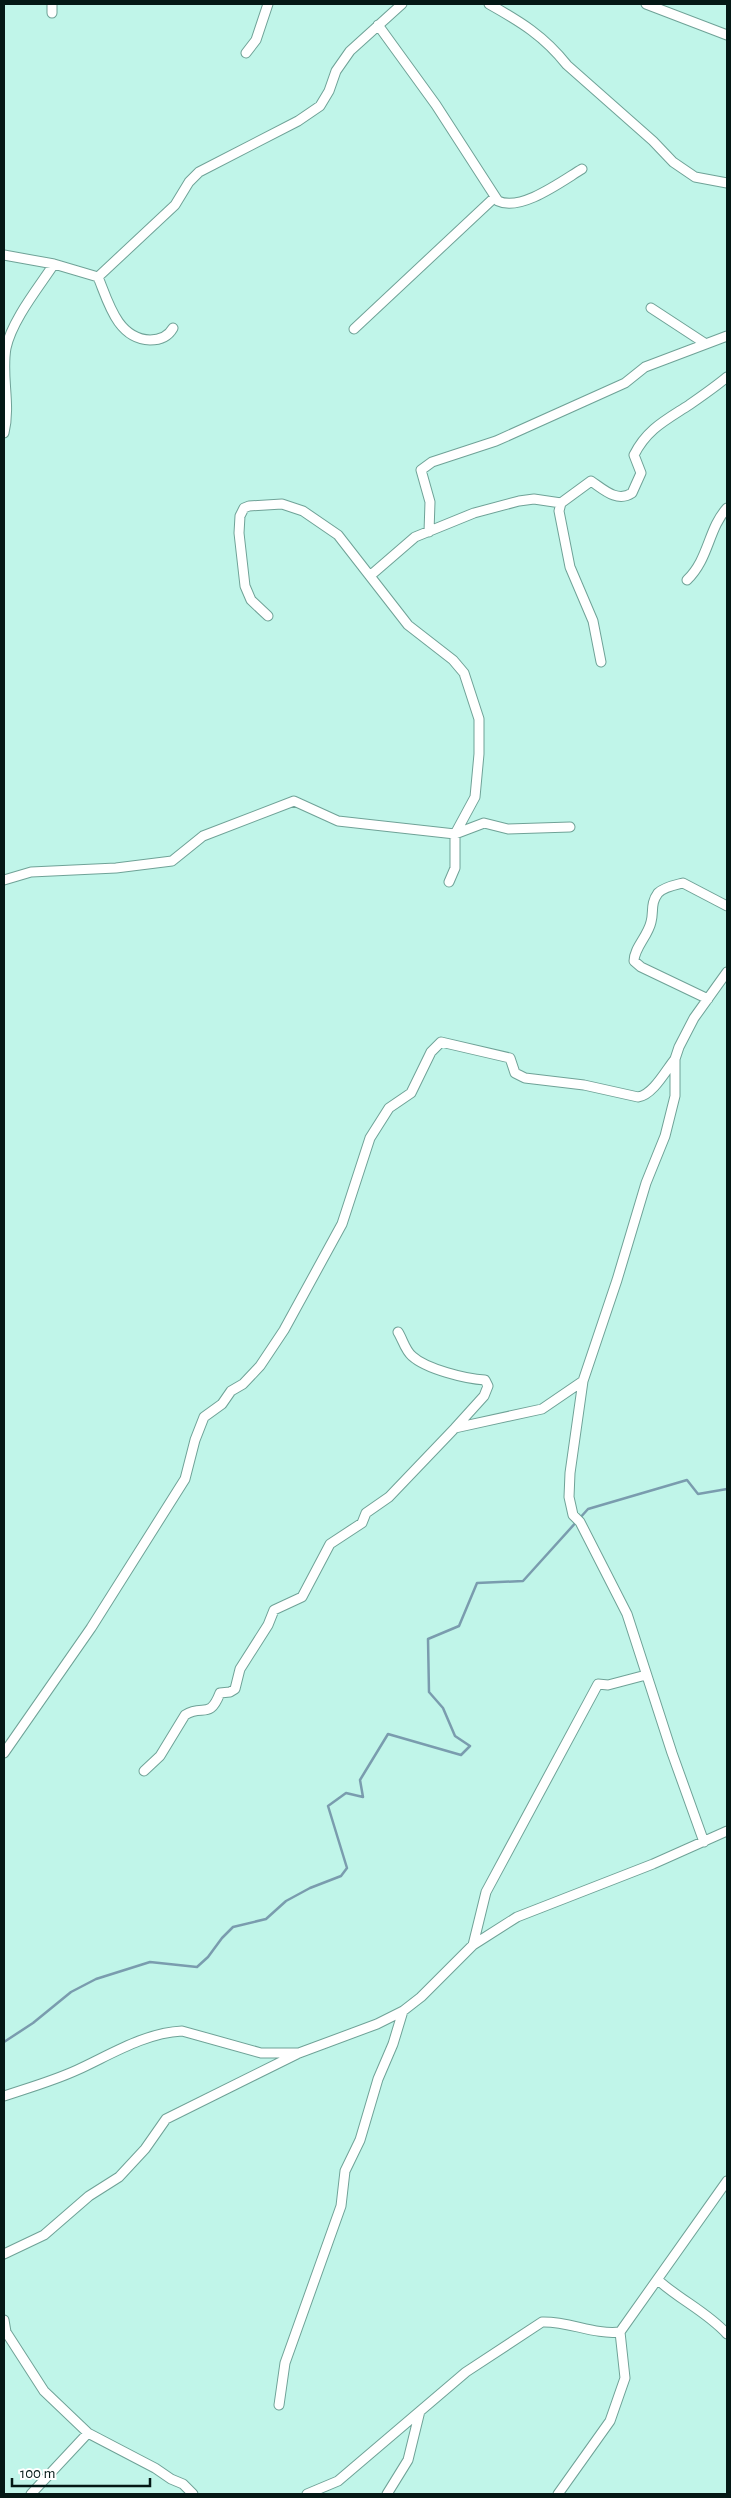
<svg xmlns="http://www.w3.org/2000/svg" width="731" height="2498" viewBox="0 0 731 2498" font-family="'Alegreya Sans',sans-serif">
  <style>
    .lines { fill: none; stroke-linecap: round; stroke-linejoin: round }
    .stream { stroke: #7a9cae; stroke-width: 2.5 }
    .street-casing { stroke: #6fa297; stroke-width: 11 }
    .street { stroke: #fff; stroke-width: 9 }
  </style>
  <rect width="100%" height="100%" fill="#c0f5e9"/>
  <g class="lines">
    <path class="stream" d="M4 2042 33 2023 71 1992 96 1979 150 1962 197 1967 208 1957 222 1938 233 1927 266 1919 286 1901 310 1888 341 1876 347 1868 328 1806 346 1793 363 1797 360 1780 388 1734 461 1755 470 1746 455 1736 443 1708 429 1692 428 1639 459 1626 477 1583 523 1581 588 1509 687 1480 698 1494 727 1489"/>
    <g class="street-casing">
      <path id="street" d="M489 4C521 22 544 36 567 65L653 141 673 162 695 177 727 183
        M646 4 727 35
        M52 13V4
        M378 25 436 105 498 201C521 212 562 181 582 169
        M246 53 256 40 268 4
        M4 255 54 264 98 277 175 205 189 182 199 172 298 121 320 106 329 91 336 71 350 51 402 4
        M98 277C108 301 117 339 150 340 160 340 168 337 173 328
        M651 308 706 344
        M354 329 495 197
        M4 433C11 404 1 376 6 348 12 320 39 287 54 264
        M429 532 430 502 421 470 432 462 496 441 625 383 645 367 727 336
        M371 575 415 537 474 513 519 501 534 499 561 503
        M687 580C709 559 708 529 727 508
        M268 616 251 600 245 586 239 533 240 516 244 508 249 506 282 504 303 511 338 535 408 625 453 660 464 673 479 719V754L475 797 455 834V868L449 882
        M601 662 593 621 570 567 559 511 561 503 591 481C603 489 617 503 632 493L641 473 634 455C647 429 666 420 689 405 702 396 715 387 727 377
        M4 880 31 872 116 868 172 861 203 836 294 801 338 821 455 834 484 823 508 829 570 827
        M708 999 641 967 634 961C634 948 648 936 651 922 654 911 650 904 658 893 664 887 675 885 683 883L727 906
        M398 1332C403 1340 405 1350 412 1356 426 1369 466 1379 485 1380L488 1386 484 1396 455 1428
        M4 1753 91 1628 185 1479 195 1440 204 1417 222 1404 231 1391 243 1384 260 1366 284 1330 342 1224 370 1138 389 1108 411 1093 431 1052 441 1042 510 1058 515 1073 525 1078 584 1085 638 1097C653 1095 666 1070 675 1059
        M144 1771 160 1756 185 1715C203 1703 209 1721 220 1693L230 1692 235 1689 240 1669 268 1625 274 1610 302 1597 330 1544 362 1523 366 1513 389 1497 455 1428 542 1409 583 1381
        M704 1842 672 1753 627 1614 580 1522 573 1515 569 1497 570 1473 583 1381 617 1280 646 1183 665 1136 675 1096V1059L679 1047 694 1018 727 972
        M473 1945 486 1892 598 1684 608 1685 646 1675
        M4 2096C28 2088 53 2081 77 2070 110 2055 144 2033 182 2031L261 2053H299L377 2024 403 2011 421 1997 473 1945 517 1917 653 1864 727 1831
        M4 2254 44 2235 89 2196 119 2177 145 2149 166 2119 297 2054
        M658 2280C680 2300 707 2312 727 2334
        M4 2320 6 2332 44 2391 88 2433 155 2468 171 2479 183 2484 193 2494
        M279 2405 285 2363 341 2206 345 2171 360 2140 378 2079 393 2044 403 2011
        M31 2494 88 2433
        M307 2494 338 2481 466 2372 542 2322C569 2321 594 2335 620 2332
        M387 2494 408 2460 420 2411
        M558 2494 610 2421 625 2378 620 2332 727 2181"/>
    </g>
    <use href="#street" class="street"/>
  </g>
  <rect width="731" height="2498" fill="none" stroke="#041815" stroke-width="10"/>
  <path d="M12 2478v8h138v-8" fill="none" stroke="#041815" stroke-width="2.5"/>
  <text x="20" y="2478" font-size="15" fill="#041815" stroke="#ffffff" stroke-width="4" paint-order="stroke">100 m</text>
</svg>
